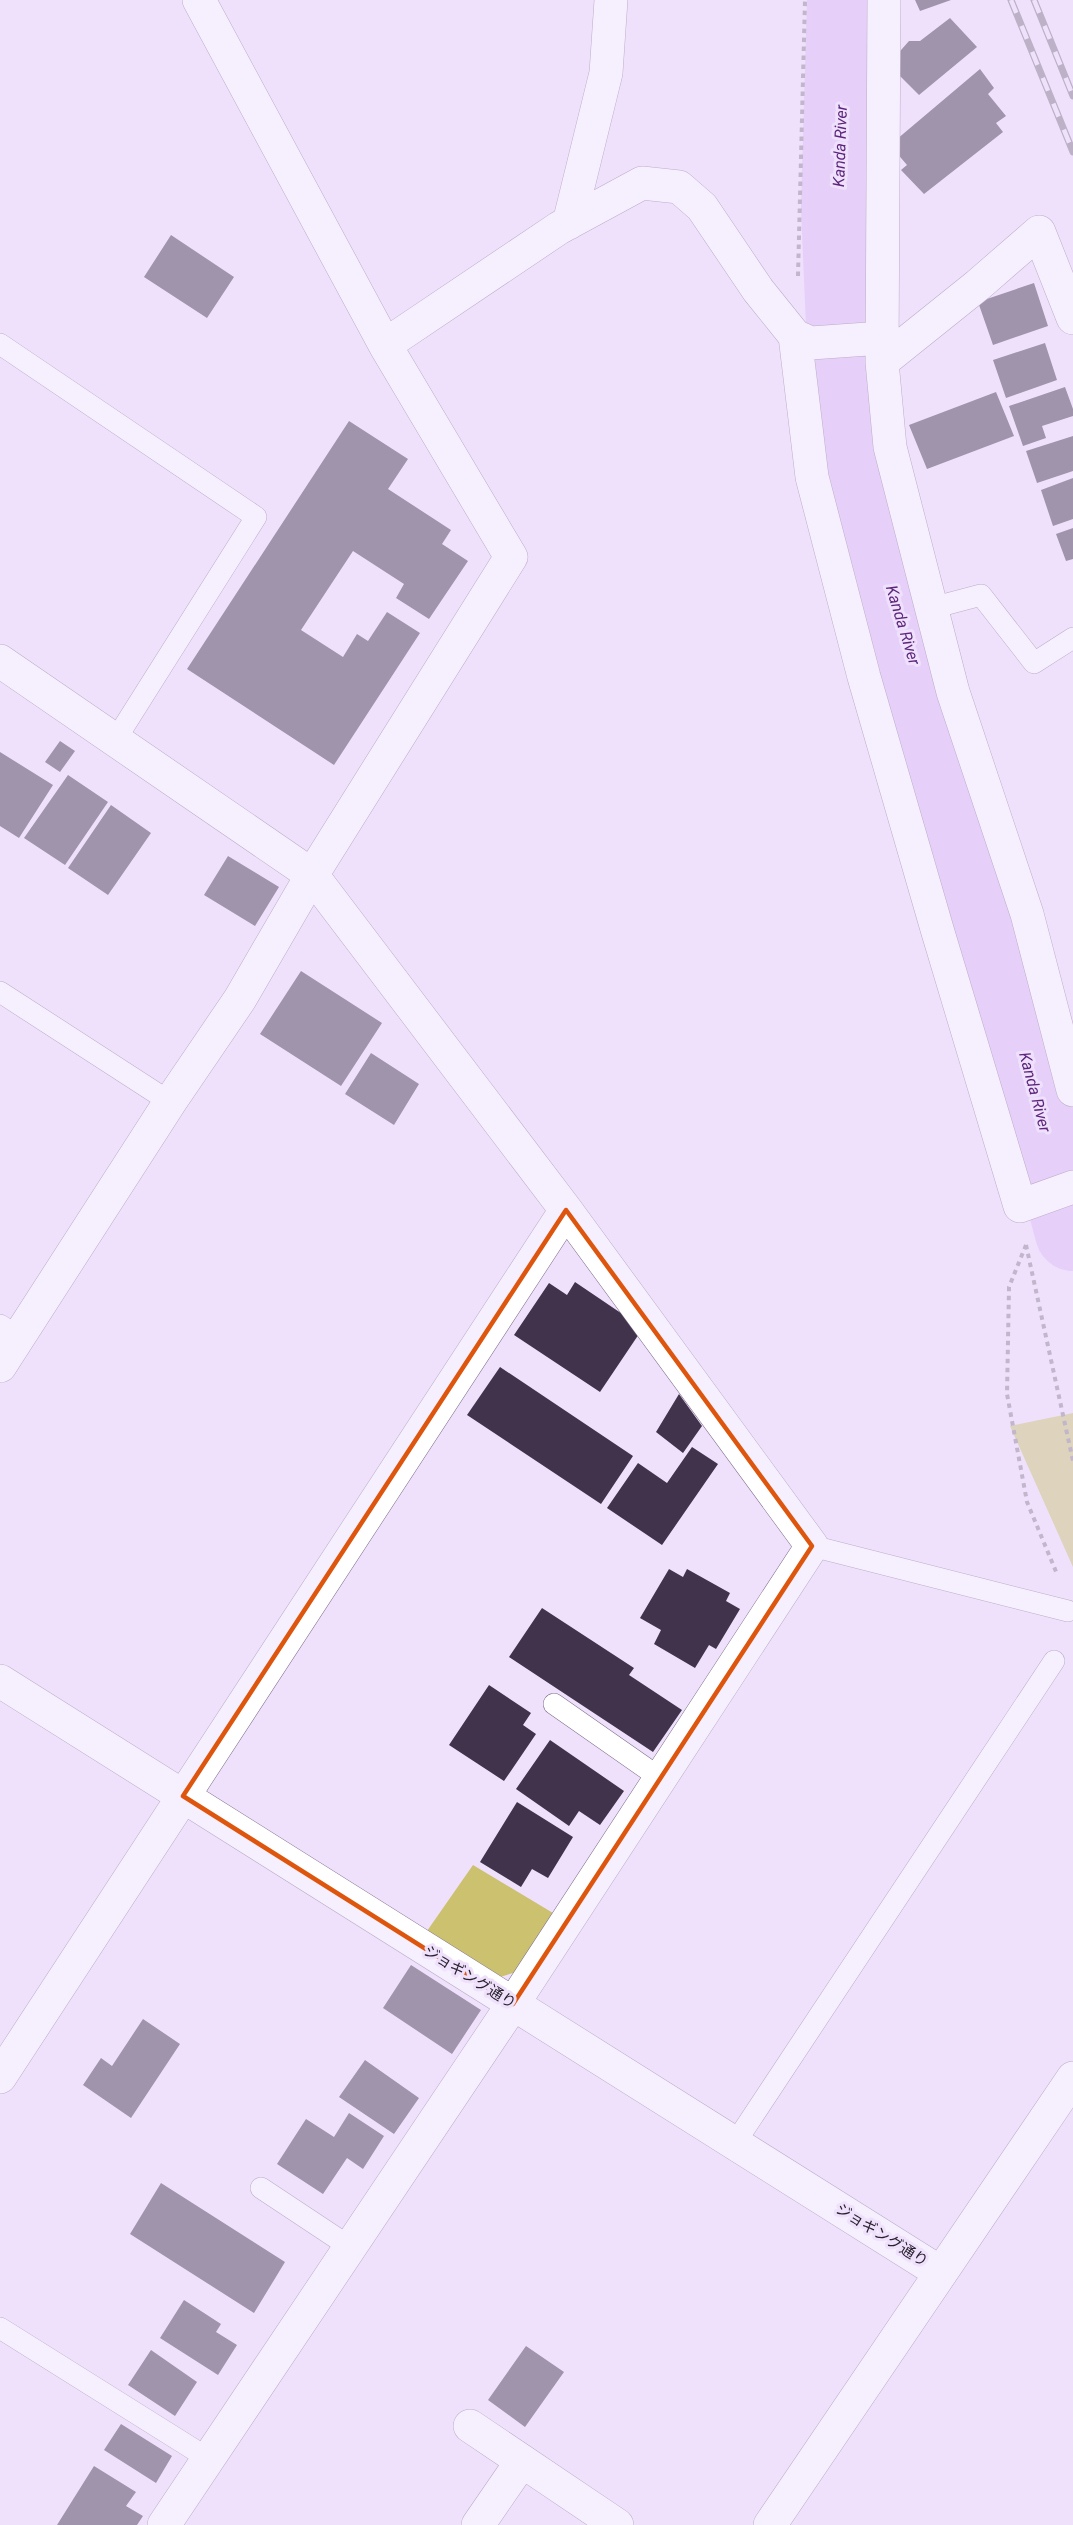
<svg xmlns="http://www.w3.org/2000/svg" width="1073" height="2525" viewBox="0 0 1073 2525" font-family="Roboto,'Noto Sans JP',sans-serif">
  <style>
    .green { fill: #cbc16f }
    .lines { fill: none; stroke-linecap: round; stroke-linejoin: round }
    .river { stroke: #dcb9f6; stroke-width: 76 }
    .building { fill: #42334c }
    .service-casing { stroke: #7e6e8b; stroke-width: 22 }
    .minor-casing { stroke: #7e6e8b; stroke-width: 34 }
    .path { stroke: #8b8093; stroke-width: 4; stroke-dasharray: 4.5 4.5; stroke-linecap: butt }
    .service { stroke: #fff; stroke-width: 21 }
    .minor { stroke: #fff; stroke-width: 33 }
    .rail-casing { stroke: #7f7587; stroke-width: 7 }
    .rail { stroke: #efe1fb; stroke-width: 4.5; stroke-dasharray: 14; stroke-linecap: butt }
    .marked { fill: none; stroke: #de560e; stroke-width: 4.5; stroke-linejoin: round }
    .labels { text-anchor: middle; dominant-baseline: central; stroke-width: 6; stroke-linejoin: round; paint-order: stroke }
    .street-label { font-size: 15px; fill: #2a232f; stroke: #efe1fb }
    .water-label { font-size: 16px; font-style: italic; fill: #5d267d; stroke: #efe1fb }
  </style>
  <rect width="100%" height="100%" fill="#efe1fb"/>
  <path class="green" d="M1073 1413V1567L1010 1426Z
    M473 1865 553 1913 516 1972 500 1977 427 1931Z"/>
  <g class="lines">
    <path class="river" d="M845 0 839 208 847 397 868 507 972 854 1073 1233"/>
  </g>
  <path class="building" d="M915 0H951L920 11Z
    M950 18 977 47 919 95 895 71 894 58 909 41H920Z
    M980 69 994 88 988 94 1006 116 996 123 1003 132 924 194 901 170 907 165 890 145Z
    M171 235 234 277 207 318 144 277Z
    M1034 283 1048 326 993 345 978 302Z
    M1045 343 1057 380 1006 398 993 360Z
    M1065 387 1073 409V416L1042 426 1046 438 1023 446 1009 406Z
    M996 392 1014 436 927 469 909 425Z
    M349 421 408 459 388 489 451 530 442 544 468 561 429 619 396 598 404 584 353 551 301 630 343 657 357 634 368 641 387 612 420 633 334 765 187 669Z
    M1073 436V471L1037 483 1026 451Z
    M1073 478V519L1053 526 1041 490Z
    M1073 528V559L1066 561 1056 534Z
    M60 741 75 751 60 772 45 762Z
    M0 752 53 785 19 838 0 826Z
    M68 775 108 802 65 865 24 838Z
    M111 805 151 833 108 895 68 868Z
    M228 856 279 887 255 926 204 895Z
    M301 971 382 1023 341 1086 260 1034Z
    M371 1053 419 1084 394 1125 345 1094Z
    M575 1282 643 1328 600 1392 514 1335 549 1283 567 1295Z
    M500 1367 633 1456 601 1504 467 1415Z
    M679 1394 702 1426 683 1453 656 1432Z
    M692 1447 718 1464 662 1545 607 1508 638 1463 667 1483Z
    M669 1569 683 1577 687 1569 730 1593 726 1601 740 1609 716 1649 709 1645 695 1668 654 1644 661 1630 640 1618Z
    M542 1608 634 1668 629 1675 682 1710 653 1752 509 1657Z
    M489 1685 531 1713 523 1725 536 1734 504 1781 449 1745Z
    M550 1740 624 1791 600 1825 579 1811 569 1826 516 1789Z
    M517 1802 573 1837 548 1878 532 1869 521 1887 480 1862Z
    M411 1965 481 2010 452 2054 383 2008Z
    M143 2019 180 2044 131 2118 83 2085 101 2058 112 2066Z
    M365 2060 419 2098 394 2134 339 2097Z
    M349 2113 384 2136 363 2169 347 2158 323 2194 277 2164 306 2119 334 2137Z
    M161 2183 285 2262 254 2313 130 2234Z
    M184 2300 221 2324 216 2332 237 2345 218 2375 160 2338Z
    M526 2346 564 2372 525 2427 488 2400Z
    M151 2350 197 2382 175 2416 128 2385Z
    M121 2424 172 2456 156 2483 104 2450Z
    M94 2466 136 2492 126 2506 143 2516 137 2525H57Z"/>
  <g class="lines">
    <g class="service-casing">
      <path id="service" d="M0 344 256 517 116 739
        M932 608 981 595 1034 663 1073 638
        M0 992 170 1102
        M0 1325 19 1337
        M812 1546 1068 1611
        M554 1704 660 1778
        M735 2143 1054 1661
        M261 2188 350 2247
        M0 2328 209 2459"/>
    </g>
    <g class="minor-casing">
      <path id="minor" d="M884 0 882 362 890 447 953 692 1027 914 1073 1090
        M569 223 606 73 611 0
        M795 336 812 477 864 677 937 929 1020 1206 1073 1187
        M385 345 559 228 642 183 679 187 702 207 758 290 795 336 811 343 882 338
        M882 362 978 285 1039 232 1073 318
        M0 661 312 875 566 1210 812 1546 513 2004 164 2525
        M0 1366 170 1102 240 999 312 875 511 557 385 345 199 0
        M0 1681 941 2273
        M0 2077 566 1210
        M470 2426 617 2525
        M478 2525 522 2461
        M770 2525 1073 2078"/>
    </g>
    <path class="path" d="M798 276 805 0
      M1026 1245 1009 1287 1007 1394 1027 1502 1057 1574
      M1026 1245 1073 1461"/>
    <use href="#service" class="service"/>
    <use href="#minor" class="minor"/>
    <g class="rail-casing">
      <path id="rail" d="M1011 0 1073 152
        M1034 0 1073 96"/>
    </g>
    <use href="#rail" class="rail"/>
  </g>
  <path d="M0 0H1073V2525H0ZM566 1210 812 1546 513 2004 183 1796Z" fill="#efe1fb" fill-opacity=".55" fill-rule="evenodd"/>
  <path class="marked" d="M566 1210 812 1546 513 2004 183 1796Z"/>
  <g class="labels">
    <g class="street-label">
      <text transform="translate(470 1977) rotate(32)">ジョギング通り</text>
      <text transform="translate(882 2235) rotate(32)">ジョギング通り</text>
    </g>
    <g class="water-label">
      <text transform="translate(840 146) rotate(-88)">Kanda River</text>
      <text transform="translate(903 625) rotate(73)">Kanda River</text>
      <text transform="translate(1035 1092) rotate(75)">Kanda River</text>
    </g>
  </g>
</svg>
